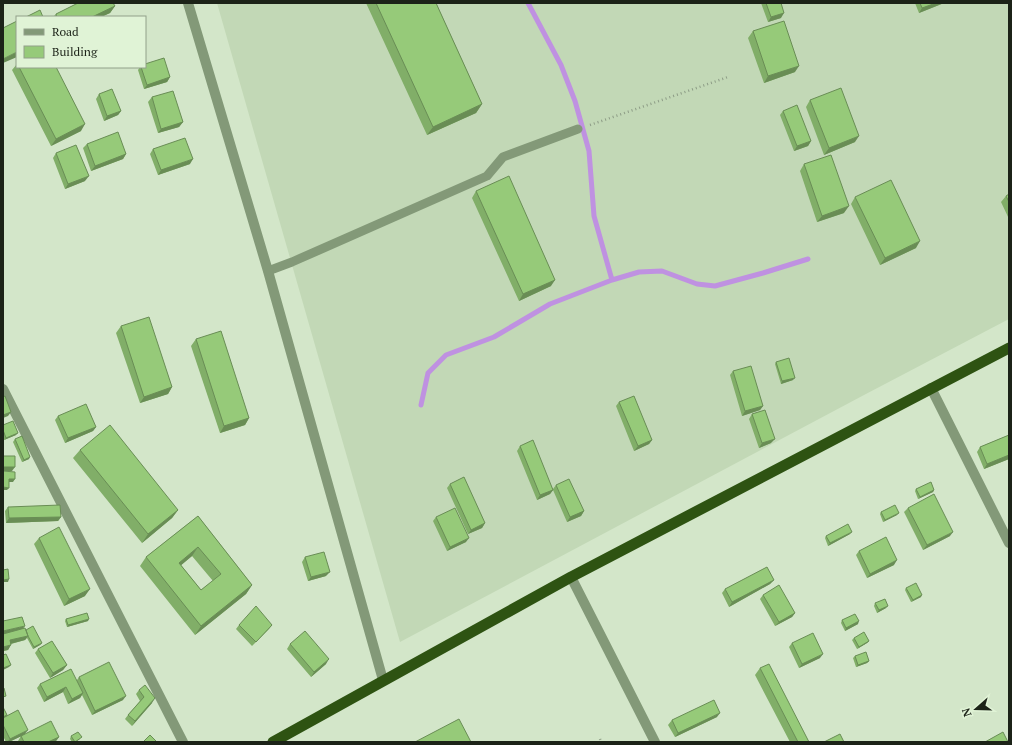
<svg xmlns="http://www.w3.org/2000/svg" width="1012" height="745" viewBox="0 0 1012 745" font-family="'PT Serif',serif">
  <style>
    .built { fill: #c2d8b6 }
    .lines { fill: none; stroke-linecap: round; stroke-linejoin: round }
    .stream { stroke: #bf91e1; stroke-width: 5 }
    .path { stroke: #8d9c86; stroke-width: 2.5; stroke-dasharray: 1 3; stroke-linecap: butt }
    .service { stroke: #839978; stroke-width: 9 }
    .minor { stroke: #839978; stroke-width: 10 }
    .tertiary { stroke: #839978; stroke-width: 10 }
    .trunk { stroke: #2e5312; stroke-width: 11 }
    .wall { fill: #81ae68; fill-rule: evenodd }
    .shaded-wall { fill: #698d55 }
    .building { fill: #96ca79; stroke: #698d55; fill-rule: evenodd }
  </style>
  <rect width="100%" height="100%" fill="#d3e6c9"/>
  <path class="built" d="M217 3H1009V319L864 395 400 642Z"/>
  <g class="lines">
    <path class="stream" d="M528 3 561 65 575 101 589 151 594 216 612 280
      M421 405 428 373 446 355 494 337 550 304 612 280 639 272 662 271 697 284 715 286 763 273 808 259"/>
    <path class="path" d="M590 125 728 77
      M600 739 601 742"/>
    <path class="service" d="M268 271 292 262 487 176 503 157 578 129"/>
    <path class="minor" d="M931 388 1009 543
      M3 389 183 742
      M571 577 655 742"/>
    <path class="tertiary" d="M188 3 268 271 383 680"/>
    <path class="trunk" d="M273 742 571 577 1009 348"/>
  </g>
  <path class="wall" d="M366 3H436L482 104 476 113 427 135Z
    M761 3H781V18L768 22Z
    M915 3H944L919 13Z
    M115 6 110 13 101 17H53L56 14Z
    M753 31 795 72 764 83 748 38Z
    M17 64V67H56L81 131 51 146 12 70Z
    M140 67H145L170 77 167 82 144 89 138 70Z
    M99 94 121 111 118 115 104 121 96 99Z
    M152 97 183 122 179 127 158 133 148 102Z
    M810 100 855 142 824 155 806 107Z
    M783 111 811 141 808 146 794 151 780 115Z
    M87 144 126 154 123 159 91 171 83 148Z
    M153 149 190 164 158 175 150 154Z
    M56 153 85 181 65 189 53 158Z
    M804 164 844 213 817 222 800 171Z
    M476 191 551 286 519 301 472 198Z
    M1009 194V219L1001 202 1006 196Z
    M855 197 916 248 880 265 851 204Z
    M121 326 172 387 168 394 140 403 116 333Z
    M196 339 249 418 245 425 220 433 191 346Z
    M776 362 793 380 781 384 775 364Z
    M733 371 763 406 760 410 742 416 730 375Z
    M619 402 652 440 649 444 634 451 616 406Z
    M752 414 771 443 759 448 749 419Z
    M58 416 96 427 93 431 65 443 55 420Z
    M3 425 16 435 4 440 3 437Z
    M1009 435V459L984 469 977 452 980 447Z
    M15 439 29 459 22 462 13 442Z
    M520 446 553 489 556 485 584 511 581 516 567 522 553 490 550 494 537 500 517 451Z
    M80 450 178 510 172 518 142 543 73 458Z
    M450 484 485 523 482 528 468 534 447 488Z
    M916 489 934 490 933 492 918 499 915 491Z
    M8 507 61 517 58 521 6 523 5 511Z
    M908 508 950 536 923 550 904 512Z
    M881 512 897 515 883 522 880 514Z
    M198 516 252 585 246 594 195 635 140 566 146 557ZM192 556 213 581 201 590 181 565Z
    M436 517 466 542 447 551 433 521Z
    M850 534 828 546 825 538 826 536Z
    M39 538 85 596 64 606 34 544Z
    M859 551 894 565 867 578 856 555Z
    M305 557 326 576 308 581 302 562Z
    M774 580 770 584 729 607 722 593 725 589Z
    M906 588 921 597 911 602 905 590Z
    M763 595 795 613 792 617 775 626 760 599Z
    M875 603 886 608 877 613 874 606Z
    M66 619 88 621 67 627 65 621Z
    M842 620 858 624 845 631 841 623Z
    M239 625H272L269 629 252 646 236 629Z
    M22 629 26 630 42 643 40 645 33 649 27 638 25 640 11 644 8 650 3 651Z
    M854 638 869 641 867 643 857 649 852 640Z
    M792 643 820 658 799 668 789 647Z
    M290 644 326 664 311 677 287 649Z
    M38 649 67 665 63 670 50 678 35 653Z
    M855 656 869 661 867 663 856 667 853 658Z
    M760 668 809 742H790L755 675Z
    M79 677 123 700 92 715 82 695 80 698 68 704 63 692 44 702 37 688 40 684 77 680Z
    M139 690 152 703 132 726 125 719 128 715 140 701 136 694Z
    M3 707 7 715 6 716 24 734 59 737 56 741 54 742H19L18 741 21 736 9 742H6L3 736Z
    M717 717 675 737 668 725 672 720Z
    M71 736 80 739 76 742H72L70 739Z"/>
  <path class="shaded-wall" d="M936 3H944L919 13 922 8Z
    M115 6 110 13 101 17H92Z
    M784 13 781 18 768 22 771 17Z
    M17 52V57L3 63V59Z
    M799 66 795 72 764 83 768 76Z
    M170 77 167 82 144 89 147 85Z
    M482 104 476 113 427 135 433 127Z
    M121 111 118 115 104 121 107 116Z
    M183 122 179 127 158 133 161 129Z
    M85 124 81 131 51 146 56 139Z
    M859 136 855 142 824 155 829 148Z
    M811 141 808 146 794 151 797 146Z
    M126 154 123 159 91 171 95 166Z
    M193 159 190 164 158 175 161 170Z
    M89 176 85 181 65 189 68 184Z
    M849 206 844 213 817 222 822 216Z
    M920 241 916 248 880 265 885 258Z
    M555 280 551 286 519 301 523 294Z
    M795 378 793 380 781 384 782 381Z
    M172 387 168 394 140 403 144 397Z
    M763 406 760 410 742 416 745 411Z
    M11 412 8 416 3 418V415Z
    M249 418 245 425 220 433 224 426Z
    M96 427 93 431 65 443 68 438Z
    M18 433 16 435 4 440 6 438Z
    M775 439 771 443 759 448 762 443Z
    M652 440 649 444 634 451 638 446Z
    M1009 455V459L984 469 987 464Z
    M30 457 29 459 22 462 24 460Z
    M3 467H15L12 471H3Z
    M9 479H15L13 482H7Z
    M3 487 9 488 7 490H3Z
    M553 490 550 494 537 500 540 495Z
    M934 490 933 492 918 499 920 497Z
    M178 510 172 518 142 543 148 534Z
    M584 511 581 516 567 522 570 517Z
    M899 513 897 515 883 522 885 520Z
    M61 517 58 521 6 523 9 518Z
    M485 523 482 528 468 534 471 530Z
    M852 532 850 534 828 546 830 543Z
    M953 532 950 536 923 550 927 545Z
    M469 538 466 542 447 551 450 547Z
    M198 547 192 556 173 572 179 563Z
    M897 560 894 565 867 578 870 574Z
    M330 572 326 576 308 581 311 577Z
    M9 579 8 582H3V580Z
    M774 580 770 584 729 607 732 602Z
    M252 585 246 594 195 635 201 626Z
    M90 589 85 596 64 606 69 599Z
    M922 595 921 597 911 602 913 600Z
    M888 606 886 608 877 613 879 610Z
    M795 613 792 617 775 626 779 622Z
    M89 619 88 621 67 627 68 625Z
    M859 621 858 624 845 631 846 628Z
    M25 626 22 630 3 635V631Z
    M28 636 25 640 6 645 10 640Z
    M869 641 867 643 857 649 859 647Z
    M42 643 40 645 33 649 34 647Z
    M11 645 8 650 3 651V647Z
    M823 654 820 658 799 668 802 664Z
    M329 659 326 664 311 677 314 672Z
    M869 661 867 663 856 667 858 665Z
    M11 665 9 667 3 670V668Z
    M67 665 63 670 50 678 53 673Z
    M66 687 63 692 44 702 47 697Z
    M83 693 80 698 68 704 72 699Z
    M126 696 123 700 92 715 95 711Z
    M155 698 152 703 132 726 135 721Z
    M720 713 717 717 675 737 678 733Z
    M28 730 24 735 9 742H7L10 739Z
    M59 737 56 741 54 742H48Z"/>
  <path class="building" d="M78 3H113L115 6 92 17H57L56 14Z
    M376 3H436L482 104 433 127Z
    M766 3H781L784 13 771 17Z
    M920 3H936L922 8Z
    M40 10 43 17H26Z
    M17 21V52L3 59V28Z
    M784 21 799 66 768 76 753 31Z
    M164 58 170 77 147 85 141 67H145V64Z
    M19 67H56L85 124 56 139Z
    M841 88 859 136 829 148 810 100Z
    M112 89 121 111 107 116 99 94Z
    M173 91 183 122 161 129 152 97Z
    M797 105 811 141 797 146 783 111Z
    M118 132 126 154 95 166 87 144Z
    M185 138 193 159 161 170 153 149Z
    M76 145 89 176 68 184 56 153Z
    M831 155 849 206 822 216 804 164Z
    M509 176 555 280 523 294 476 191Z
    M891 180 920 241 885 258 855 197Z
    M1009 194V202L1006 196Z
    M149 317 172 387 144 397 121 326Z
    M221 331 249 418 224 426 196 339Z
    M789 358 795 378 782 381 776 362Z
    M751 366 763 406 745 411 733 371Z
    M5 396 11 412 3 415V397Z
    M634 396 652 440 638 446 619 402Z
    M86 404 96 427 68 438 58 416Z
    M765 410 775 439 762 443 752 414Z
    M13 421 18 433 6 438 3 430V425Z
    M110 425 178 510 148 534 80 450Z
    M1009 435V455L987 464 980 447Z
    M22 436 30 457 24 460 15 439Z
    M533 440 553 490 540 495 520 446Z
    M3 456H15V467H3Z
    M3 471 15 472V479H9V488L3 487Z
    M464 477 485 523 471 530 450 484Z
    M569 479 584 511 570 517 556 485Z
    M931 482 934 490 920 497 916 489Z
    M934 494 953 532 927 545 908 508Z
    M60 505 61 517 9 518 8 507Z
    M895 505 899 513 885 520 881 512Z
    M455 508 469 538 450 547 436 517Z
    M198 516 252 585 201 626 146 557ZM198 547 221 574 201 590 179 563Z
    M848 524 852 532 830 543 826 536Z
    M59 527 90 589 69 599 39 538Z
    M886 537 897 560 870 574 859 551Z
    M324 552 330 572 311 577 305 557Z
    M767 567 774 580 732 602 725 589Z
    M8 569 9 579 3 580V570Z
    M916 583 922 595 913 600 906 588Z
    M779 585 795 613 779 622 763 595Z
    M885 599 888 606 879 610 875 603Z
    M256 606 272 625 256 642 239 625Z
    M87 613 89 619 68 625 66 619Z
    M855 614 859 621 846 628 842 620Z
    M22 617 25 626 3 631V621Z
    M33 626 42 643 34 647 28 636 26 630Z
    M25 628 28 636 10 640 11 645 3 647V634Z
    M305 631 329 659 314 672 290 644Z
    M864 632 869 641 859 647 854 638Z
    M813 633 823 654 802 664 792 643Z
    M52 641 67 665 53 673 38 649Z
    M866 652 869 661 858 665 855 656Z
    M6 654 11 665 3 668V655Z
    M109 662 126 696 95 711 79 677Z
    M769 664 809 742H798L760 668Z
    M71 669 83 693 72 699 66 687 47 697 40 684Z
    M145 685 155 698 135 721 128 715 144 697 139 690Z
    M4 688 6 696 3 697V689Z
    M714 700 720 713 678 733 672 720Z
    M3 707 7 715 3 717Z
    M18 710 28 730 10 739 3 725V718Z
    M459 719 471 742H415Z
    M51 721 59 737 48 742H24L21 736Z
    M78 732 82 737 75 742 71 736Z
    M1003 732 1008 742H985Z
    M840 734 844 742H824Z
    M150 735 157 742H143Z"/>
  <rect width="1012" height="745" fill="none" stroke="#1c2318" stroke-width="8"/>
  <rect x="16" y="16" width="130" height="52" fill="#e0f3d6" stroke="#92a08a"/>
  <rect x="24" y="29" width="20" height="6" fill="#839978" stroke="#92a08a"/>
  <text x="52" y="36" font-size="12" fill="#1c2318">Road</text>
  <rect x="24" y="46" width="20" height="12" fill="#96ca79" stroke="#92a08a"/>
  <text x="52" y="56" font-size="12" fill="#1c2318">Building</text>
  <g transform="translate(976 709) rotate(250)" stroke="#e0f3d6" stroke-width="3" paint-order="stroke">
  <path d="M0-3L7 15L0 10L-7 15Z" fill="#1c2318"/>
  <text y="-6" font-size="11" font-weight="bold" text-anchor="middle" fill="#1c2318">N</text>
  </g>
</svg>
